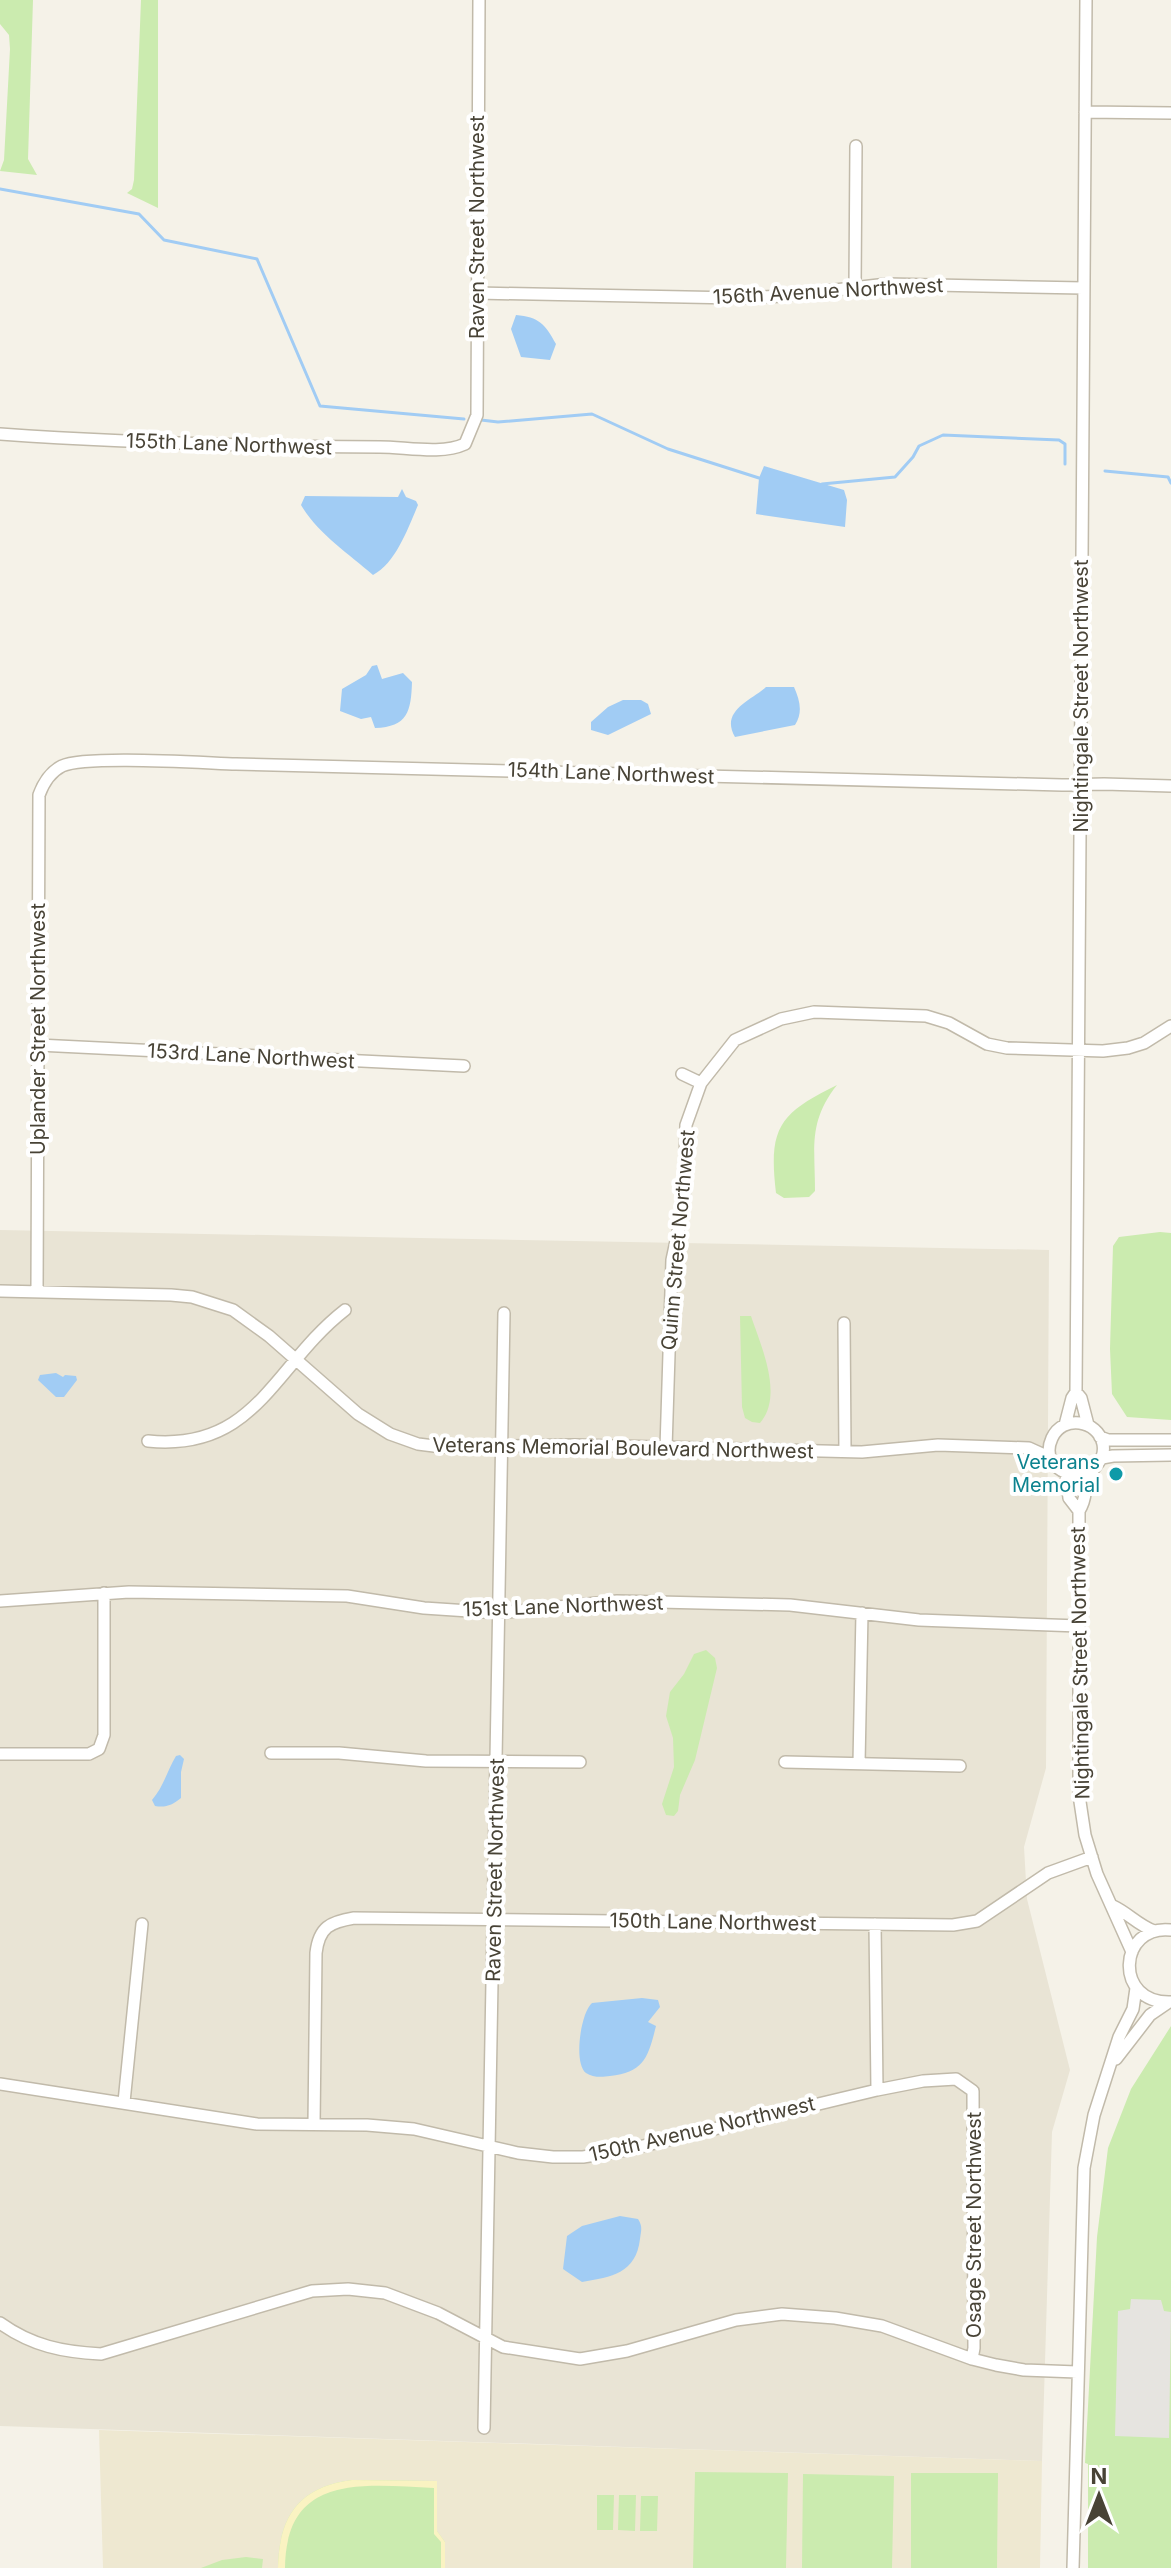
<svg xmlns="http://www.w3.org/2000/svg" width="1171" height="2568" viewBox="0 0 1171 2568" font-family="Inter,sans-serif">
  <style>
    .residential { fill: #e9e4d5 }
    .education { fill: #eee8d1 }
    .green { fill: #cbebaf }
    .sand { fill: #faf3c2 }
    .parking { fill: #e6e4e0 }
    .water { fill: #a1ccf4 }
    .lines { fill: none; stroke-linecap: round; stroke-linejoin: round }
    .stream { stroke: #a1ccf4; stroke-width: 3 }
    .minor-casing { stroke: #c1baaa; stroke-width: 14 }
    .minor { stroke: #fff; stroke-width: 11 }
    .culture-dot { fill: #0f9aa8; stroke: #fff; stroke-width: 3 }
    .labels { text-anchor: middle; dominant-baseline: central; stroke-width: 8; stroke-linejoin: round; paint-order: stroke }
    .street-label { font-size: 20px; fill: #484336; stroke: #fff }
    .culture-label { font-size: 20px; fill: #0d838f; stroke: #fff; text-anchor: end }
  </style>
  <rect width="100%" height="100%" fill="#f5f2e8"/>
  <path class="residential" d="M0 1230 1049 1250 1046 1768 1024 1847 1027 1899 1070 2070 1052 2132 1042 2461 0 2426Z"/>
  <path class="education" d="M99 2430 1042 2461 1040 2568H103Z"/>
  <path class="green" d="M0 0H33L28 159 37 175 0 171 4 160 10 49 9 35 0 24Z
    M141 0H158V208L127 193 132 189 134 180Z
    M837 1085C808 1122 815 1147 815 1191L809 1197 784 1198 776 1193C768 1127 780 1113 837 1085Z
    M1160 1232 1171 1233V1420L1127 1417 1112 1394 1110 1349 1113 1246 1119 1237Z
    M740 1316H751C761 1346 784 1396 760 1423L752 1422 745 1418 742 1407Z
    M706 1650 715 1658 717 1668 695 1760 680 1795 678 1811 674 1816 666 1815 662 1804 674 1767 673 1738 666 1716 670 1692 684 1674 694 1654Z
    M1171 2026V2568H1088V2464L1085 2463 1097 2237 1108 2148 1131 2089Z
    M695 2472 788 2473 786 2568H693Z
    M911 2473H998L997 2568H911Z
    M803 2474 894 2476 892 2568H802Z
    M352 2480 437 2481V2531L445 2542V2568H278C279 2516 299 2487 352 2480Z
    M597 2495H614L613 2530H597Z
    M619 2495H636L635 2531 618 2530Z
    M641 2496H658L657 2531H640Z
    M246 2557 263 2559 262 2568H201L222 2560Z"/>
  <path class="sand" d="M352 2480 437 2481V2531L445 2542V2568H441V2542L434 2534V2488C363 2485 286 2473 285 2568H278C279 2516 299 2487 352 2480Z"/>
  <path class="parking" d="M1131 2299 1161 2300 1164 2311 1171 2312 1169 2438 1115 2436 1118 2311 1130 2309Z"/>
  <path class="water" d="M516 315C539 317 545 324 556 344L550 360 521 357 511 329Z
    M764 466 844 490 847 500 845 527 756 514 759 478Z
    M402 489 406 497 416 501 418 505C408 528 396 563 373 575 348 553 318 534 301 505L305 496 398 497Z
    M377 665 382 679 403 673 412 682C411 711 408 727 375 728L371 717 361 719 340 711 342 689 366 675 372 666Z
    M766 687H794C800 701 803 712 795 725L735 737C720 711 750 701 766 687Z
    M623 700H641L648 704 651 714 608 735 591 730V722L608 707Z
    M56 1373 63 1377 65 1375 76 1376 77 1380 64 1397H56L38 1380 40 1375Z
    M180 1755 184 1759 181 1772V1798C172 1805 166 1808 155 1806L152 1800C164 1786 167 1771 176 1756Z
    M642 1998 658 2000 660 2007 648 2022 656 2026C648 2058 644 2072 610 2076 603 2077 593 2078 586 2073 573 2063 581 2012 592 2003Z
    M620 2216 638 2219C643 2227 641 2230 640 2239 636 2273 612 2277 582 2282L563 2269 567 2236 582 2226Z"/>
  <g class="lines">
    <path class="stream" d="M0 189 139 214 164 240 257 259 320 406 464 419
      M481 420 498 422 592 414 668 449 759 478
      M1105 471 1168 477 1171 483
      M822 484 895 477 913 457 919 446 943 435 1059 440 1065 444V464"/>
    <g class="minor-casing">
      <path id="minor" d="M1085 112 1171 113
        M855 287 856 146
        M477 293 736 298 783 296 887 284 1083 288
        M0 434C126 443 253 446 380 447 406 447 441 455 465 444L477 415 479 0
        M38 1045 464 1066
        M682 1074 701 1083
        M0 1291 171 1295 192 1297 233 1310 269 1336 358 1414 390 1434 418 1444 442 1447 574 1445 862 1452 938 1445 1029 1448 1051 1458
        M37 1291 39 795C43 784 50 772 62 766 86 755 203 763 236 764L1062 785 1104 784 1171 786
        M844 1323 845 1451
        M1076 1392 1081 1398 1088 1425
        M1065 1425 1072 1398 1076 1392 1086 0
        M1100 1437 1108 1440H1171
        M148 1441C256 1452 274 1365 345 1310
        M666 1448 672 1260 684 1204 686 1125 701 1083 735 1040 781 1019 814 1012 926 1016 949 1023 987 1044 1007 1048 1103 1051 1128 1048 1144 1043 1171 1026
        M1102 1458 1113 1456 1171 1455
        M1066 1474 1069 1498 1079 1511V1795L1085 1835 1097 1874 1132 1952
        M1079 1511C1088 1497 1083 1490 1089 1477 1094 1465 1106 1460 1103 1444 1098 1420 1063 1414 1052 1438 1040 1464 1068 1481 1090 1473
        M0 1601 129 1592 347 1596 424 1608 499 1613 617 1601 790 1605 919 1620 1079 1626
        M271 1753H339L426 1761 580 1762
        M0 1754H89L99 1749 104 1735V1593
        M785 1762 960 1766
        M859 1763 862 1613
        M1113 1906C1128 1913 1138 1925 1154 1931
        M875 1924 877 2090
        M1171 1930C1118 1924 1113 2004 1171 2002
        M1116 2059 1150 2015 1169 2002
        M0 2084 257 2124 367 2125 414 2129 518 2153 553 2157H583L626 2150 877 2090 923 2081 956 2079 973 2091 974 2348 972 2359
        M124 2102 142 1924
        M314 2124 316 1953C319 1927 330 1922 354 1918L953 1925 977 1921 1048 1873 1092 1857
        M0 2323C32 2346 63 2352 101 2354L312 2291 348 2289 385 2293 438 2313 503 2347 580 2359 627 2351 736 2320 782 2314 835 2318 882 2326 972 2359 996 2365 1024 2370 1077 2372
        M484 2428 504 1313
        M1073 2568 1084 2168 1094 2115 1119 2037 1133 2009 1136 1988"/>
    </g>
    <use href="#minor" class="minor"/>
  </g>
  <circle class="culture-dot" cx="1116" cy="1474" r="8"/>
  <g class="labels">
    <g class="street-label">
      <text transform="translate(477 227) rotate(-90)">Raven Street Northwest</text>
      <text transform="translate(828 291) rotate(-3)">156th Avenue Northwest</text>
      <text transform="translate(229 444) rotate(2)">155th Lane Northwest</text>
      <text transform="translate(1081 696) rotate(-90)">Nightingale Street Northwest</text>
      <text transform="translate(611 773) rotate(2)">154th Lane Northwest</text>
      <text transform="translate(38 1029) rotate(-90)">Uplander Street Northwest</text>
      <text transform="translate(251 1056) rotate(3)">153rd Lane Northwest</text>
      <text transform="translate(678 1240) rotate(-85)">Quinn Street Northwest</text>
      <text transform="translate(623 1448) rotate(1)">Veterans Memorial Boulevard Northwest</text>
      <text transform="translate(563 1606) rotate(-2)">151st Lane Northwest</text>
      <text transform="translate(1080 1663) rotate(-91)">Nightingale Street Northwest</text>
      <text transform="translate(495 1870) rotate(-89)">Raven Street Northwest</text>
      <text transform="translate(713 1922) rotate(1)">150th Lane Northwest</text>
      <text transform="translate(702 2129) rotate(-13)">150th Avenue Northwest</text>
      <text transform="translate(974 2225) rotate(-90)">Osage Street Northwest</text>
    </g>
    <g class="culture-label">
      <text x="1100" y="1462">Veterans<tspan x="1100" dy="23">Memorial</tspan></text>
    </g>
  </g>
  <g transform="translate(1099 2496)" stroke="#ffffff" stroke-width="6" paint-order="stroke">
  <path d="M0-6L14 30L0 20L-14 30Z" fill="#484336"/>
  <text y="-12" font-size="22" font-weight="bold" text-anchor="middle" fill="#484336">N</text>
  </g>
</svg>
